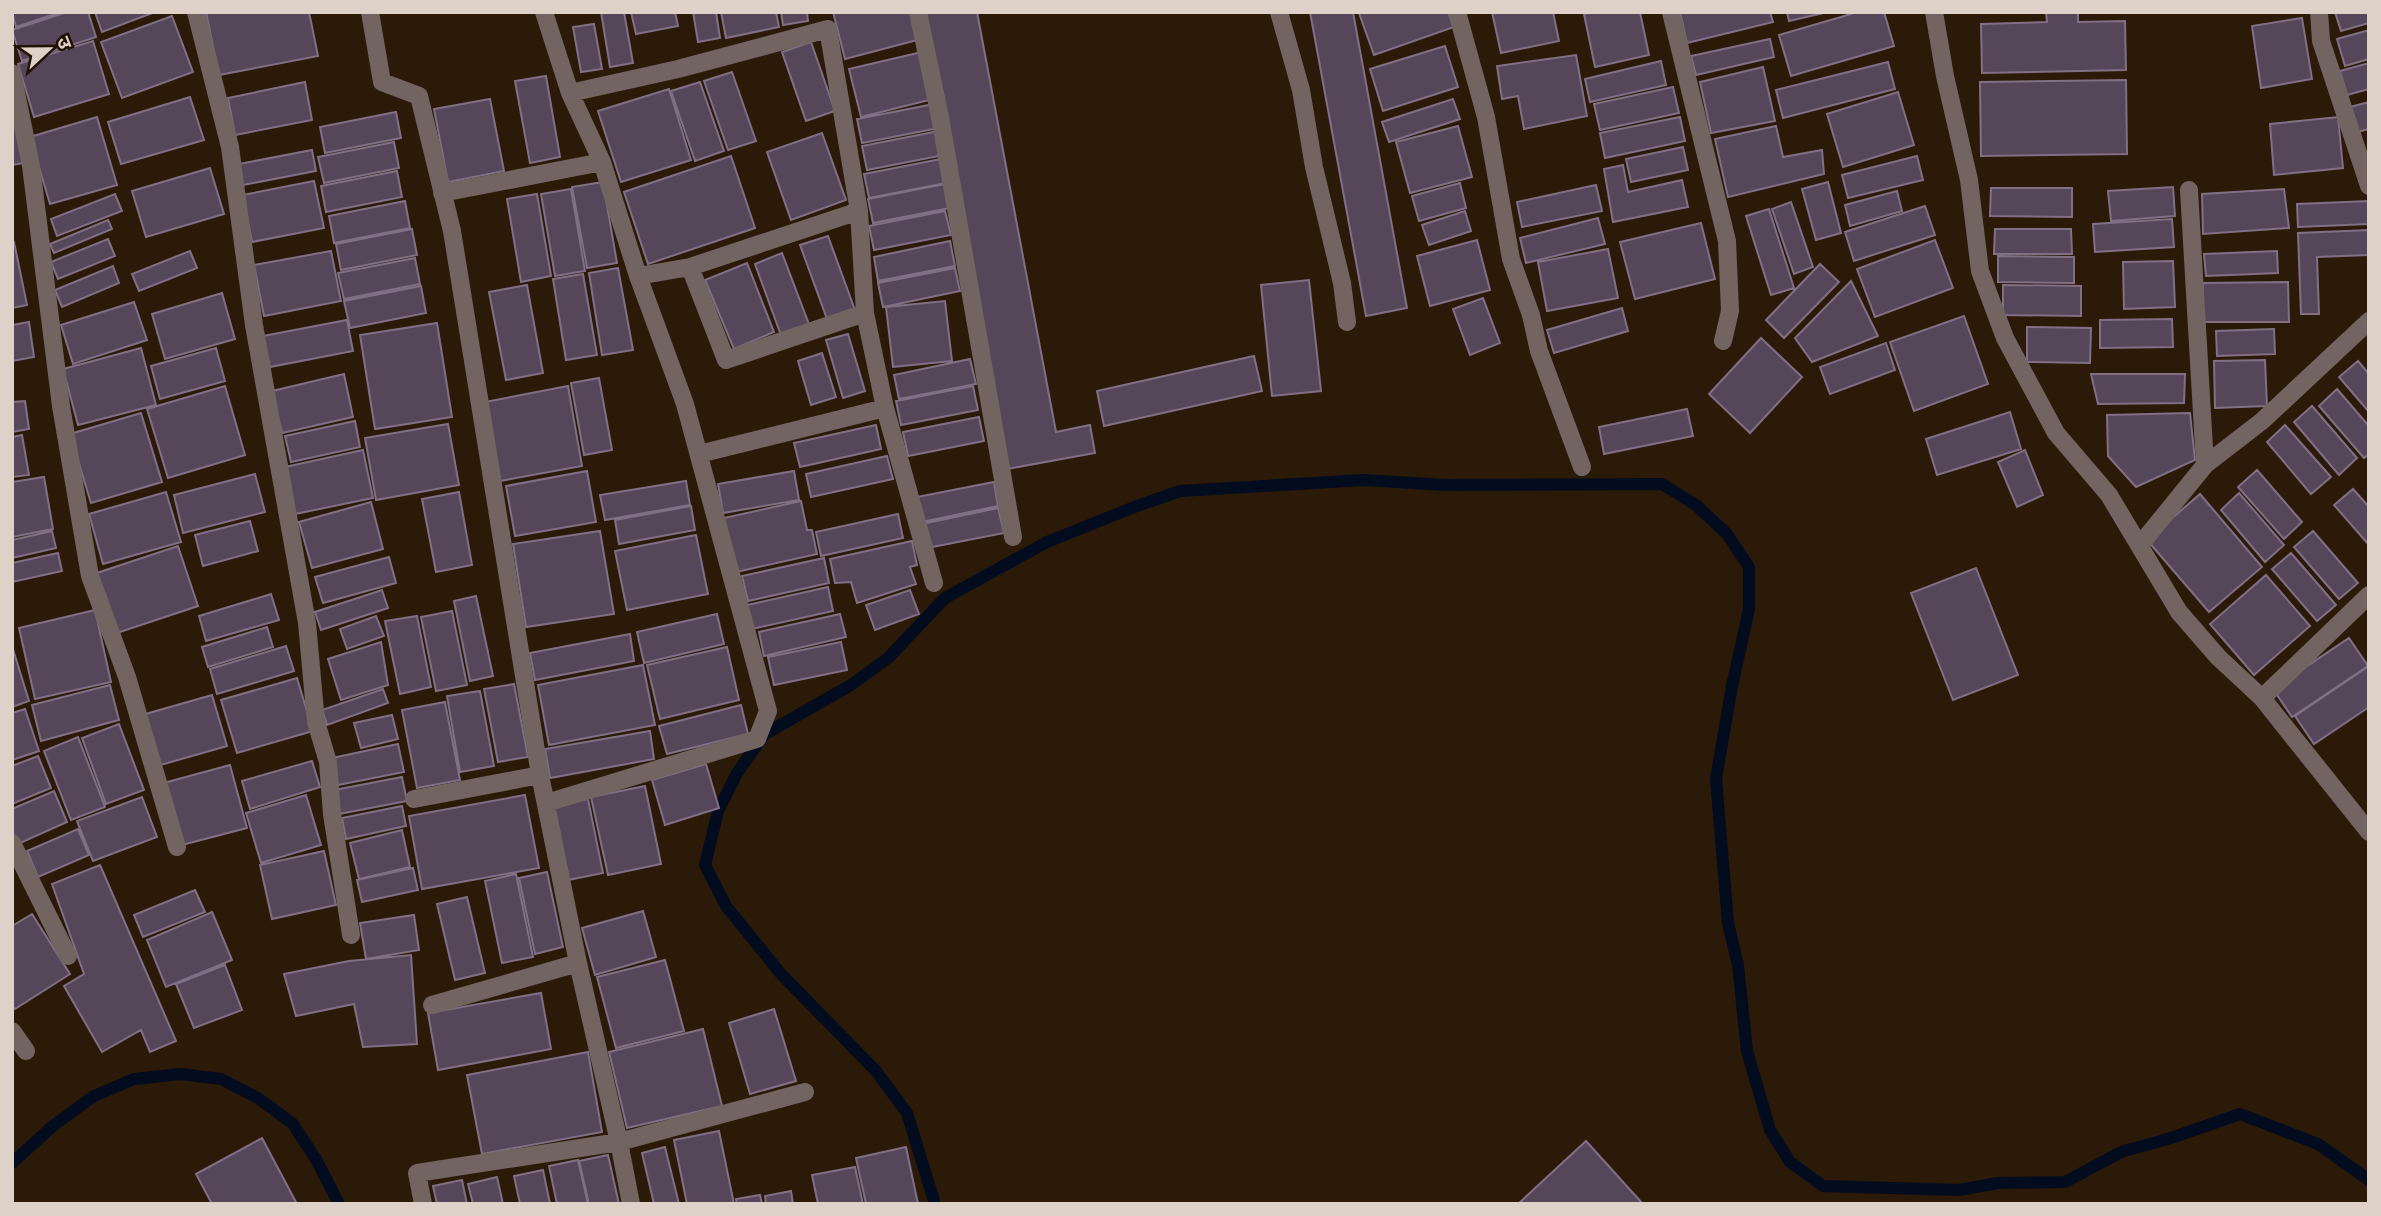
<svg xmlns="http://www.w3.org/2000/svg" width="2381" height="1216" viewBox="0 0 2381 1216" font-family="Manrope,'Noto Sans Devanagari',sans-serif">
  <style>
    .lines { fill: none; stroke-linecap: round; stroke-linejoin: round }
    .stream { stroke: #030b1f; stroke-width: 12 }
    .building { fill: #56465a; stroke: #816f86; stroke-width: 2 }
    .minor { stroke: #726461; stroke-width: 18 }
  </style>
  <rect width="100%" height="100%" fill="#2b1a08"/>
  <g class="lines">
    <path class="stream" d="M12 1163 54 1125 94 1096 134 1079 181 1074 221 1079 258 1098 293 1124 317 1161 339 1204
      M935 1204 907 1113 876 1071 781 974 726 906 705 865 718 811 737 773 765 734 851 685 888 658 945 598 1047 542 1137 506 1180 491 1364 480 1445 485 1662 484 1696 505 1727 534 1749 567V609L1732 686 1716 779 1728 923 1738 965 1747 1051 1770 1130 1790 1162 1823 1186 1959 1190 1998 1183 2065 1182 2121 1152 2171 1138 2240 1114 2318 1144 2369 1180"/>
  </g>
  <path class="building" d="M12 12H61L16 27Z
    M67 12H88L96 37 22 61 12 30Z
    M95 12H155L102 32Z
    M206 12H309L318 56 219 75Z
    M601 12H624L633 63 610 67Z
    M631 12H675L678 26 636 34Z
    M693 12H716L720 38 698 42Z
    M721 12H776L779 27 726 38Z
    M781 12H807L808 21 783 25Z
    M833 12H916L921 39 845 59Z
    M922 12H977L1056 432 1090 425 1095 453 1007 469Z
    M1310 12H1353L1407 308 1366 316Z
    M1448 12 1454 27 1374 55 1359 13Z
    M1492 12H1553L1559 41 1501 53Z
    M1594 12H1640L1649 55 1595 67 1584 14Z
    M1680 12H1770L1773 22 1687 43Z
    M1787 12H1828L1789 21Z
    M1858 12H1884L1894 46 1791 76 1779 35Z
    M2046 12H2078V22L2125 21 2126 70 1982 73 1981 24 2047 22Z
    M2335 12H2369V23L2341 31Z
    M172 16 193 72 122 98 101 42Z
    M2302 18 2312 79 2261 88 2252 26Z
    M594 24 602 69 581 72 573 27Z
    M2369 30V59L2345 66 2337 39Z
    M1770 39 1774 57 1696 75 1691 56Z
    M93 41 109 94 34 117 18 64Z
    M811 42 835 111 806 121 782 52Z
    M1445 46 1458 87 1383 111 1370 69Z
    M922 52 933 99 861 117 849 69Z
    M1576 55 1587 116 1524 129 1518 96 1502 99 1497 66Z
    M1661 61 1666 85 1590 102 1585 79Z
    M1888 62 1895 89 1783 118 1776 90Z
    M2369 63V89L2347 95 2340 71Z
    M1763 67 1775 121 1711 133 1700 82Z
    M732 72 756 141 728 150 704 81Z
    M546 76 560 157 530 163 515 81Z
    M2126 80 2127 154 1981 156 1980 82Z
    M305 82 312 120 235 135 228 98Z
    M700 82 724 151 695 161 671 91Z
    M1673 87 1679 113 1600 130 1594 104Z
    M669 89 691 160 621 182 598 111Z
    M1898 92 1914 145 1843 167 1827 114Z
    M190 97 204 140 121 164 108 122Z
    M490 99 504 171 448 182 434 109Z
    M1453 99 1460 119 1389 142 1382 122Z
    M2369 102V129L2357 132 2350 107Z
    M934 104 939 128 862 143 857 119Z
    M396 112 401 138 325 153 320 127Z
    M97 117 117 185 50 204 30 137Z
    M1680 117 1685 141 1605 158 1600 133Z
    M2338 117 2343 168 2274 175 2270 124Z
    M1458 126 1472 177 1410 193 1396 142Z
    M1776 126 1783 157 1822 150 1824 174 1728 197 1715 139Z
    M18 127 24 163 12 165V128Z
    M939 131 944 155 867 170 862 146Z
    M822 133 846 200 791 220 767 152Z
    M394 142 399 168 324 183 318 157Z
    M1683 147 1688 170 1631 182 1626 159Z
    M312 150 316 171 243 185 239 164Z
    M731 156 755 228 648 264 624 192Z
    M1917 156 1923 180 1848 198 1842 175Z
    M941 159 946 183 869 198 864 174Z
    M1623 165 1628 192 1682 180 1688 207 1613 222 1604 169Z
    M210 168 224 214 146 237 132 191Z
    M397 171 402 197 326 212 321 186Z
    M314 181 324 228 252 242 243 195Z
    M603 182 617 263 587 268 572 187Z
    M1828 182 1841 233 1816 240 1802 189Z
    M1460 183 1466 208 1419 221 1412 196Z
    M945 184 950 208 873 223 868 199Z
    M1596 185 1602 211 1522 227 1517 202Z
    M2173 187 2175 216 2111 221 2108 191Z
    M1991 188H2072V217L1990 216Z
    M571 189 585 271 555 276 541 194Z
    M2284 189 2289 228 2203 234 2202 194Z
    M1897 191 1902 211 1850 226 1845 205Z
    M115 194 122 211 57 236 51 219Z
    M537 194 551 276 521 282 507 199Z
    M405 201 410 228 334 243 329 216Z
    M2369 201V224L2298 227 2297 204Z
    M1791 202 1813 267 1794 274 1772 209Z
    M1925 206 1935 235 1854 261 1845 232Z
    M1769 209 1794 288 1771 295 1746 216Z
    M945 211 951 235 874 250 869 226Z
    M1465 211 1471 231 1429 245 1422 225Z
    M1598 218 1605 244 1526 263 1520 238Z
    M2172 219 2174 247 2095 252 2093 224Z
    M108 220 112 229 54 253 50 244Z
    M1701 223 1715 279 1635 299 1620 242Z
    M412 229 417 255 341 270 336 244Z
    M1995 229H2071L2072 254H1994Z
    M2369 230V255L2317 257 2319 314H2301L2298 233Z
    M828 236 855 310 827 319 800 245Z
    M108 239 115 256 58 279 51 262Z
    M1477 240 1490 290 1430 306 1417 256Z
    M1935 240 1953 288 1875 317 1857 269Z
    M950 241 955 266 878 281 874 257Z
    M14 242 27 305 12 308V243Z
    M1608 249 1618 298 1547 311 1538 262Z
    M190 251 197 268 139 291 132 274Z
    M331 251 341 301 264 316 254 265Z
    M2277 251 2278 273 2206 276 2204 254Z
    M782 253 810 327 782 338 755 264Z
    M1998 256 2074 257V283L1998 282Z
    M415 258 420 284 344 299 338 273Z
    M2173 261 2175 307 2124 309 2123 262Z
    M747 263 774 332 734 349 705 280Z
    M1820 264 1839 282 1784 338 1766 320Z
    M113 266 119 283 62 307 55 290Z
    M618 268 633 350 602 355 589 273Z
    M955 268 960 291 883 307 878 283Z
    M583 274 597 355 566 360 553 279Z
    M1309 280 1321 391 1272 396 1261 285Z
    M1851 281 1878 336 1812 362 1795 338Z
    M2288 282 2289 322H2203V283Z
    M527 285 543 373 506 380 489 292Z
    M2003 285 2081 286V316L2003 315Z
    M421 286 426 313 350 328 344 301Z
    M222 293 235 339 165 359 152 314Z
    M1483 298 1500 343 1470 355 1453 309Z
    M945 301 952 361 893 367 886 307Z
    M134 302 147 340 73 364 61 325Z
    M1622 308 1628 331 1554 353 1547 330Z
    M1964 316 1988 384 1914 411 1890 342Z
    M2172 319 2173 347 2100 348V320Z
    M347 320 353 351 270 367 263 336Z
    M29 322 34 357 12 361V325Z
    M437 323 452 417 375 429 360 335Z
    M2027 327 2091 328 2090 363 2027 362Z
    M2274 329 2275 354 2217 356 2216 331Z
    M848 334 865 391 843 398 826 340Z
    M1761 338 1802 377 1750 433 1709 394Z
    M1886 343 1895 370 1830 394 1820 367Z
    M141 348 156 405 78 425 63 369Z
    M216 348 225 381 160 399 151 366Z
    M822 353 836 397 811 405 798 361Z
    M1254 356 1262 391 1104 426 1097 391Z
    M970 359 976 384 899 399 894 375Z
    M2265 360 2267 406 2215 408 2214 361Z
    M2358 361 2369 374V412L2339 377Z
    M344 374 353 417 282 433 272 391Z
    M2091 374H2185L2184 403 2098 404Z
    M599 378 612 450 584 455 571 383Z
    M225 386 245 455 168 478 147 409Z
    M568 386 582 466 500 481 485 402Z
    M973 386 978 410 901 425 896 401Z
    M2337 389 2369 426V454L2364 458 2319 406Z
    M25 401 29 429 12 432V402Z
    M2312 406 2357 458 2339 475 2294 422Z
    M1687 409 1693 436 1604 454 1599 427Z
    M2010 412 2021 449 1937 475 1926 439Z
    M141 413 162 482 91 503 70 434Z
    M2190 413 2195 460 2136 487 2108 456 2107 415Z
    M979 417 984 441 908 456 903 432Z
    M355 421 360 447 291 462 285 436Z
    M448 424 459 485 376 500 365 438Z
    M876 425 881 449 800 467 794 443Z
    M2285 425 2331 477 2311 494 2267 442Z
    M22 435 29 475 12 477V437Z
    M363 450 373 498 295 514 285 467Z
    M2025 450 2043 495 2017 507 1998 462Z
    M887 456 893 479 811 497 806 474Z
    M2257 470 2302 522 2284 539 2238 487Z
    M587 471 596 522 515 536 506 486Z
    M794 471 799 500 723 513 718 484Z
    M255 474 265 512 183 533 174 495Z
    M44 477 53 529 12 537V482Z
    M686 481 690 505 605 520 600 495Z
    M994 482 998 506 922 522 917 497Z
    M2353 489 2369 507V545L2334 505Z
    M166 492 181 542 103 564 89 514Z
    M459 492 472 565 436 572 422 499Z
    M2239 493 2284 545 2265 562 2221 510Z
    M2200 494 2262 567 2209 612 2147 540Z
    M801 501 807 530H812L817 554 736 572 724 518Z
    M371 502 383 549 312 568 299 522Z
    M691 506 695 530 619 544 615 520Z
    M998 508 1004 533 927 548 922 524Z
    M898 514 903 538 821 556 816 532Z
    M250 521 258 551 203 566 195 535Z
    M52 531 56 548 12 558V540Z
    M600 531 614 614 526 627 513 544Z
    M2313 531 2358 583 2339 599 2294 547Z
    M696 535 708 594 627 610 615 551Z
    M912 541 917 565 910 567 916 584 857 603 851 582 835 583 830 559Z
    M178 546 198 606 117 633 97 573Z
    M58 553 62 571 12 582V563Z
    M2291 553 2336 605 2317 621 2272 569Z
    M389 557 396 583 323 603 315 577Z
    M824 558 829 583 748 601 742 576Z
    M1976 568 2018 675 1953 700 1911 593Z
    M2266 575 2310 626 2254 675 2210 624Z
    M828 587 833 611 752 629 747 605Z
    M382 590 388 608 321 630 315 612Z
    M910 590 919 614 875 630 866 605Z
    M271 594 279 620 206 641 199 616Z
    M476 596 493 676 470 681 454 601Z
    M95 610 111 682 35 699 19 628Z
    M452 611 467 685 436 691 421 617Z
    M717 614 724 644 644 663 637 632Z
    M840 614 846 637 764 656 759 632Z
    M376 616 384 636 347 649 340 629Z
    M417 616 431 687 400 694 385 621Z
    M267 627 273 647 208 667 202 647Z
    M630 634 634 661 535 680 530 653Z
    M2349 638 2368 666 2292 717 2273 689Z
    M381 642 388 685 341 700 328 659Z
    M841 642 847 670 774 685 768 657Z
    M12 646 29 701 12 707Z
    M286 646 294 671 217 694 210 669Z
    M727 647 739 700 660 719 647 665Z
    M643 665 655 725 549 745 538 685Z
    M2369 666V707L2314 744 2295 716Z
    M297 678 313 731 237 753 221 700Z
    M514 684 528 757 498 762 484 689Z
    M110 685 119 720 41 741 32 705Z
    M383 689 388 703 327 725 322 710Z
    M480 691 494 766 460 772 447 696Z
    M212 695 227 746 157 766 142 715Z
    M445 702 460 780 417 788 402 710Z
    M741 705 748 734 667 754 659 726Z
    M25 709 39 751 12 760V713Z
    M392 715 398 739 361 748 354 723Z
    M119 724 144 790 106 804 82 738Z
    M650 731 654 759 550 778 545 749Z
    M78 737 105 807 71 820 44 751Z
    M398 744 404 772 338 785 332 758Z
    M38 756 51 788 12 804V766Z
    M312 761 320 787 250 809 242 781Z
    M706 764 719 808 665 825 652 780Z
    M230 765 247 828 178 846 160 784Z
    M402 777 407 801 339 814 334 790Z
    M645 786 661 864 608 875 591 797Z
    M54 791 67 822 18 844 12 831V809Z
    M306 795 321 845 261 863 246 813Z
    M525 795 539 868 422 889 409 816Z
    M142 797 157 837 93 861 77 821Z
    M588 799 603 873 568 880 553 806Z
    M402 806 406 826 346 839 342 818Z
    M78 829 89 855 38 877 27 851Z
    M402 830 410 867 359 879 350 843Z
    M324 851 336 905 272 919 260 865Z
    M100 865 176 1041 150 1052 141 1030 102 1052 64 986 84 974 52 884Z
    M413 868 418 890 362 902 357 880Z
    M547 872 563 947 535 954 519 878Z
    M516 874 533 957 502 963 485 881Z
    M195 890 205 912 143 937 134 915Z
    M467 897 485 973 455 980 437 904Z
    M643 911 656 957 595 975 582 928Z
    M212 912 232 960 166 987 147 940Z
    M32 914 70 974 15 1009 12 1005V926Z
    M414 915 419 950 366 959 360 923Z
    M411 955 417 1044 363 1047 354 1004 296 1016 284 974 349 961Z
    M665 960 684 1031 616 1048 597 977Z
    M225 965 242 1010 194 1028 176 984Z
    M541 993 551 1049 438 1070 428 1013Z
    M774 1009 796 1081 750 1094 729 1023Z
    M703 1029 722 1106 627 1128 609 1052Z
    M588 1052 602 1132 482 1154 467 1075Z
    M719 1131 734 1204H687L674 1140Z
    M262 1138 297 1204H212L196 1174Z
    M1586 1141 1643 1204H1518Z
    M665 1147 679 1204H654L642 1153Z
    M906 1147 918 1204H866L856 1158Z
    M608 1155 619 1204H589L579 1161Z
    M578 1160 588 1204H557L549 1166Z
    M855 1167 863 1204H818L812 1175Z
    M543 1170 550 1204H520L514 1176Z
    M497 1177 503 1204H473L468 1184Z
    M462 1180 467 1204H437L433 1186Z
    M791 1191 793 1204H766L765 1196Z
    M760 1195 762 1204H737L736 1199Z"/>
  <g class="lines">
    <path class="minor" d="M196 12 230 147 254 325 307 623 316 722 328 762 332 814 351 935
      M370 12 382 82 419 96 452 231 540 775 414 799
      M918 12 940 117 1013 537
      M1279 12 1301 90 1314 167 1342 283 1347 322
      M1457 12 1486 117 1511 259 1531 315 1539 351 1582 467
      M1671 12 1727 241 1730 311 1723 341
      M1934 12 1945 76 1969 180 1980 271 2005 338 2056 433 2109 495 2179 612 2218 657 2262 698 2369 832
      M2319 12 2321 41 2369 186
      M12 73 31 166 61 406 90 576 127 677 177 847
      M570 93 678 69 828 29 859 211 865 313 885 408 934 583
      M602 162 638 276 690 267 859 211
      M2189 190 2205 465
      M442 193 602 162 570 93 544 12
      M690 267 726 360 865 313
      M699 454 885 408
      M2140 545 2205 465 2262 421 2369 321
      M2262 698 2369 595
      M546 803 757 739 768 711 685 404 638 276
      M12 843 68 956
      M578 963 619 1142 631 1204
      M432 1005 578 963 540 775
      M12 1031 26 1051
      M423 1204 417 1173 619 1142 805 1092"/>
  </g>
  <rect width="2381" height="1216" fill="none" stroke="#ded2c8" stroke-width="28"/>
  <g transform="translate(49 49) rotate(68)" stroke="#211102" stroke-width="5" paint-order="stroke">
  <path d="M0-5L12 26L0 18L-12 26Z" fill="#ded2c8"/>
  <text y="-10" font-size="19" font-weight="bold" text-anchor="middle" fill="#ded2c8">उ</text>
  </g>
</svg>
